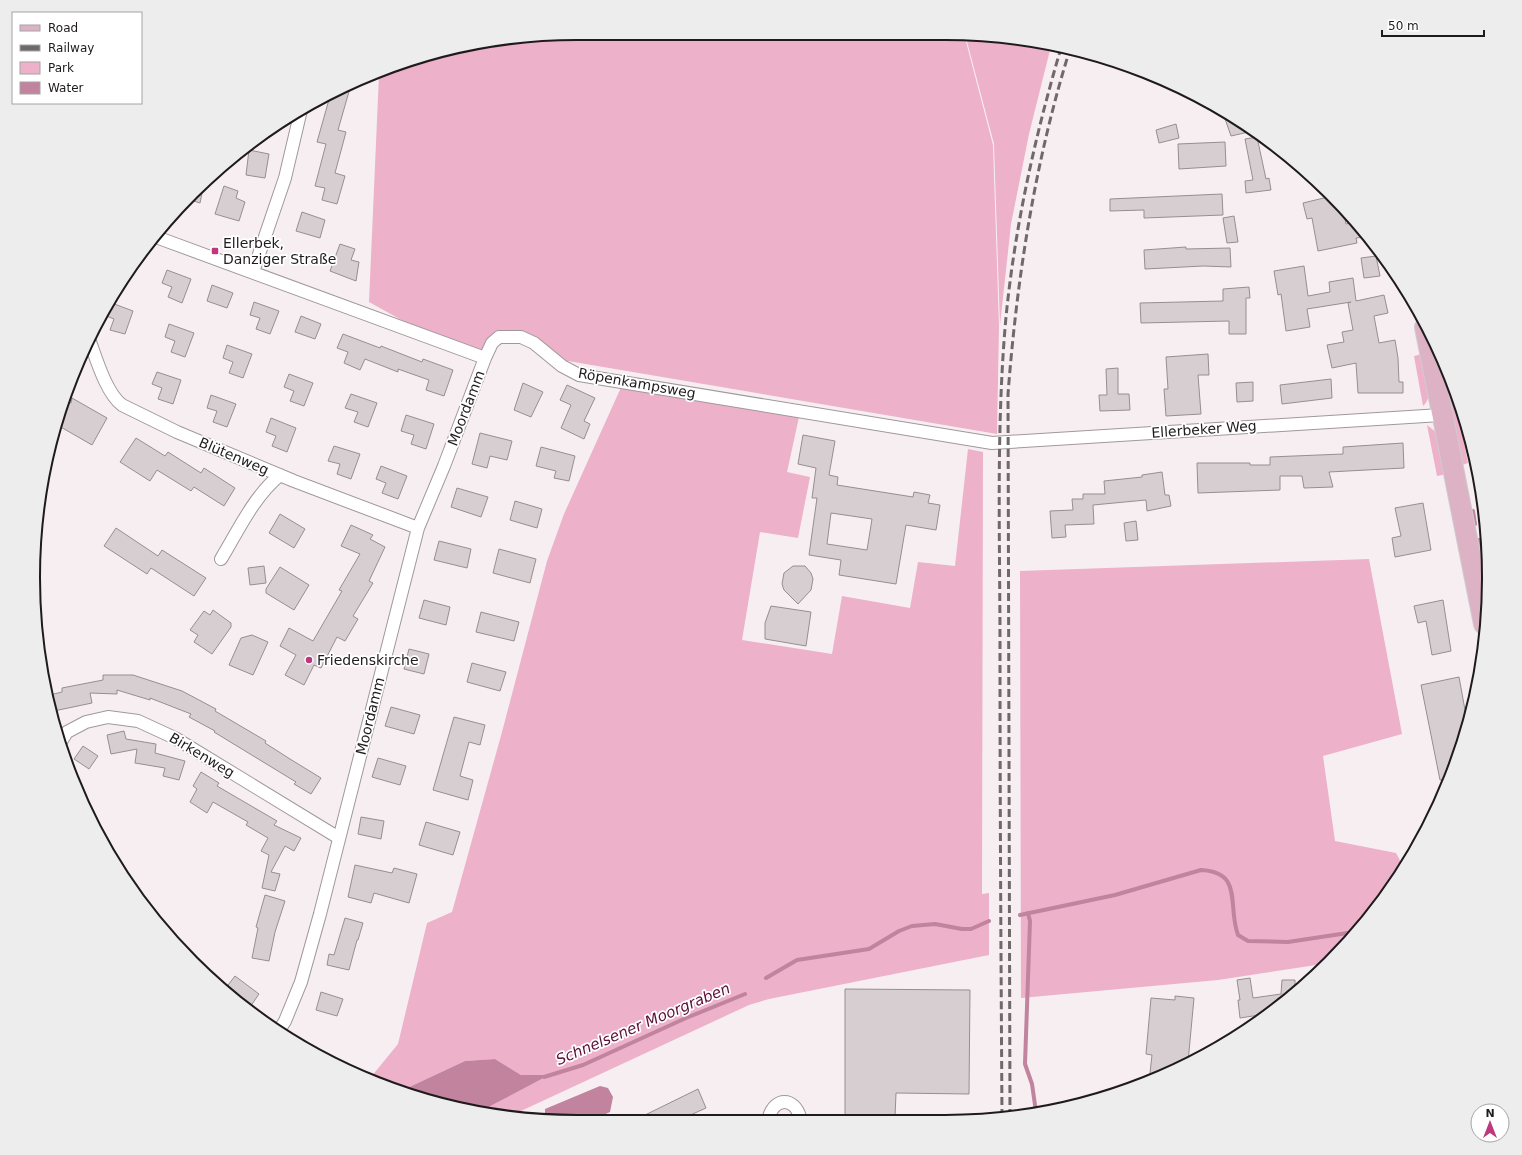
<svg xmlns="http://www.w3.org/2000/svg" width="1522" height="1155" viewBox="0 0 1522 1155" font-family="'DejaVu Sans',sans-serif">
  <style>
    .green { fill: #edb1c9 }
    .water { fill: #c1839d }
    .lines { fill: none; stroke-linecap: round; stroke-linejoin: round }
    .stream { stroke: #c1839d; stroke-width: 4 }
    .building { fill: #d7ced1; stroke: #968e91; fill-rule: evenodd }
    .minor-casing { stroke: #a0989b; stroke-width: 14 }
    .primary-casing { stroke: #cecdcd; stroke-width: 22 }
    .minor { stroke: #fff; stroke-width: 12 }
    .primary { stroke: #ddb2c4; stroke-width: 20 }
    .rail { stroke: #6f696c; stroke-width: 3; stroke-dasharray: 8 4; stroke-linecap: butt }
    .poi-dot { fill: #bd387c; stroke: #fff; stroke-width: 1.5 }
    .labels { text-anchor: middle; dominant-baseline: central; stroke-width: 3.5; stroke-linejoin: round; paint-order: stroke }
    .poi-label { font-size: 14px; fill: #1f1b1d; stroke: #fff; text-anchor: start }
    .street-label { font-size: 14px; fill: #1f1b1d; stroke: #fff }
    .water-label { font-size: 15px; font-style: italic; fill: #5c1038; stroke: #fff }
    .rim { fill: none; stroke: #1f1b1d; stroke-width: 2 }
  </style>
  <rect width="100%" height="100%" fill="#f7eef1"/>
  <path class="green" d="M577 33 964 34 993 145 999 326 997 434 562 360C546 351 542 332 519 334L474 360 369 302 379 75 436 52Z
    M965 34H980L1051 46 1029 134 1011 224 1000 325 994 144Z
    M1422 354C1425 369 1436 395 1423 406L1414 356Z
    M623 383 799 417 787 472 810 477 798 538 760 532 742 640 832 654 842 596 910 608 918 562 955 566 968 449 983 452 982 894 989 893V955L769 999 749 1005 508 1117 481 1111 548 1075H521L495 1059 465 1061 405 1089 402 1093 371 1077 398 1044 427 923 452 912 502 732 547 561 564 514Z
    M1453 386 1468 463 1459 466 1443 388Z
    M1427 425 1437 433 1447 474 1437 476Z
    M1369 559 1402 734 1323 756 1335 841 1396 853 1404 868 1397 880 1329 963 1218 980 1021 998 1020 571Z"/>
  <path class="water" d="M495 1059 521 1075H549L481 1111 402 1093 405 1089 465 1061Z
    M600 1086 608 1088 613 1097 610 1112 599 1117H545V1109Z"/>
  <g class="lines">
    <path class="stream" d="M1473 511 1475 524
      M1479 540 1482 557
      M1028 913 1030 921 1025 1064 1032 1084 1036 1112
      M1020 915 1115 895 1201 870C1244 872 1227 906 1238 935L1248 941 1288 942 1354 932
      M766 978 797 960 869 949 899 931 912 926 935 924 962 929H971L989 921
      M544 1077 583 1065 686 1018 745 994"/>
  </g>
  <path class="building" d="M350 88 338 130 346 132 335 173 345 176 337 204 322 200 325 188 315 186 326 144 317 142 330 96Z
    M1223 113 1241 124 1253 131 1231 136Z
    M1176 124 1179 138 1159 143 1156 130Z
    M1257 137 1266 179 1269 178 1271 190 1246 193 1245 181 1253 180 1245 139Z
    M1225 142 1226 166 1179 169 1178 144Z
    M249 150 269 154 265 178 246 175Z
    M204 183 200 203 187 199 192 193Z
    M224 186 238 191 236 198 245 202 239 221 215 214Z
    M1222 194 1223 215 1144 218V210L1110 211V199Z
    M1332 196 1343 209 1346 224 1354 222 1366 237 1356 238 1357 243 1318 251 1312 218 1307 219 1303 203Z
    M302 212 325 220 320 238 296 231Z
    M1234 216 1238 242 1227 243 1223 218Z
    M340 244 355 249 351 260 359 262 356 281 330 271Z
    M1186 247V249L1230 248 1231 267 1203 266 1145 269 1144 250Z
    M1376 256 1380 276 1364 278 1361 258Z
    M1304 266 1308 296 1330 292 1329 282 1353 278 1356 301 1384 295 1388 313 1374 316 1379 343 1395 340 1398 358 1399 382H1403V393H1358L1356 363 1332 368 1327 345 1344 342 1342 332 1353 330 1348 303 1351 302 1307 309 1310 327 1286 331 1281 294 1278 295 1274 271Z
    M167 270 191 279 182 303 168 297 172 287 162 283Z
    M212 285 233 293 227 308 207 301Z
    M1249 287 1250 298H1246V334H1229V321L1141 323 1140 303 1223 301V289Z
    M109 302 133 311 125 334 110 330 114 319 104 315Z
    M254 302 279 311 270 334 256 329 260 318 250 315Z
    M301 316 321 324 315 339 295 332Z
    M169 324 194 333 185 357 171 352 175 341 165 337Z
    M343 334 380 348 381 346 422 362 423 359 453 370 444 396 426 390 429 380 398 369V372L365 359 360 370 344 363 348 352 337 348Z
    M227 345 252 354 243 378 229 373 233 362 223 358Z
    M1208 354 1209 375H1198L1201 414 1166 416 1164 389H1168L1166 357Z
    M1118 368V394H1129L1130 410 1100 411 1099 395H1107L1106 369Z
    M157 372 181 380 173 404 158 399 162 388 152 384Z
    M289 374 313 383 304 406 290 401 294 391 284 387Z
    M1331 379 1332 398 1282 404 1280 385Z
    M1253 382V401L1237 402 1236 383Z
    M523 383 543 392 531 417 514 410Z
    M567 385 595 398 584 421 590 424 584 439 561 428 571 405 560 400Z
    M351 394 377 403 368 427 354 422 358 412 345 408Z
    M211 395 236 404 227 427 213 422 217 411 207 408Z
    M72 398 107 418 92 445 59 426 67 401 71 403Z
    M406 415 434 424 426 449 411 444 414 435 401 431Z
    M271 418 296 428 287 452 272 446 276 436 266 432Z
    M480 433 512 441 507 460 490 456 487 468 472 464Z
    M803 435 835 441 829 475 838 477 837 485 913 497 914 492 930 495 928 503 940 505 936 530 906 525 896 584 839 575 841 560 809 555 817 498H812L816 468 798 464ZM831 513 872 519 867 550 827 544Z
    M136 438 165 456 168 452 201 473 204 468 235 488 224 506 194 487 191 491 157 470 150 481 120 462Z
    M1403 443 1404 468 1329 472 1333 487 1304 488 1302 476H1280V490L1198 493 1197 463H1250V465H1270V457L1343 454V447Z
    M334 446 360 454 351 479 337 474 340 464 328 461Z
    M541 447 575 456 569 481 554 478 556 471 536 466Z
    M381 466 407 476 398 499 382 493 386 483 376 479Z
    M1162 472 1165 495H1169L1171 506 1147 511 1146 500 1093 505 1094 524 1065 525 1066 537 1052 538 1050 511 1073 510 1072 499H1083V494H1105L1104 481 1142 477V475Z
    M457 488 488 497 481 517 451 507Z
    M515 501 542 509 537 528 510 520Z
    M1423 503 1431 550 1395 557 1392 538 1401 536 1395 508Z
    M280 514 305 529 294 548 269 533Z
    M1136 521 1138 540 1126 541 1124 523Z
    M351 525 373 535 370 539 385 547 369 581 373 583 353 616 358 619 345 641 337 637 321 668 314 665 304 685 285 675 296 655 280 646 289 628 313 641 342 591 339 590 360 554 341 546Z
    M116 528 158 556 162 550 206 578 194 596 151 568 147 574 104 546Z
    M439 541 471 549 467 568 434 560Z
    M499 549 536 559 530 583 493 573Z
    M264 566 266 583 250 585 248 568Z
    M793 566H805L811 573 813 579 811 590 798 604 784 590 782 584 784 573Z
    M280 567 309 585 294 610 266 593V589Z
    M424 600 450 607 446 625 419 618Z
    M1443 600 1451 651 1432 655 1426 621 1418 623 1414 606Z
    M771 606 811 612 806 646 765 639V623Z
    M213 610 231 623V627L212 654 194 642 198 635 190 630 204 611 210 615Z
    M481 612 519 622 514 641 476 632Z
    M252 635 268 642 253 675 229 665 241 638Z
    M409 649 429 654 424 674 404 669Z
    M472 663 506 672 500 691 467 682Z
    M103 675H133L182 691 216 709 215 711 266 741 265 743 290 759 321 778 311 794 294 784 296 782 214 732 215 731 189 717 191 714 150 698V700L117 690V694L90 693 92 703 54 711 50 695 62 692V688L103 680Z
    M1459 677 1467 721 1450 778 1440 780 1421 685Z
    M391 707 420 715 414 734 385 726Z
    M454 717 485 725 480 745 469 742 460 776 473 780 468 800 433 790Z
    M124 731 126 739 156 744 155 753 185 761 179 780 163 776 165 768 135 763 137 749 111 754 107 735Z
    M83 746 98 756 89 769 74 759Z
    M378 758 406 766 400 785 372 777Z
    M201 772 219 783 217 786 277 821 274 825 301 838 294 851 285 846 271 872 280 874 275 891 262 888 269 855 261 851 268 838 246 825 248 822 213 802 207 813 190 802 197 789 193 786Z
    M361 817 384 821 381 839 358 834Z
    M426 822 460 832 453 855 419 845Z
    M355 865 392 873 394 868 417 874 409 903 374 893 371 903 348 897Z
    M265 895 285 901 275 932 269 961 252 958 258 928 256 927Z
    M345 918 363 923 358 940H357L349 970 327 965 329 954 334 955Z
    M235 976 259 994 250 1007 225 989Z
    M1250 978 1253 998 1281 994 1282 980H1295V991L1266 1014 1240 1018 1238 1000H1240L1237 980Z
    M845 989 970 990 969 1094 896 1093 895 1117H845Z
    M321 992 343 999 337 1016 316 1010Z
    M1175 996 1194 998 1188 1062 1149 1082 1152 1055 1146 1054 1151 998 1175 1000Z
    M698 1089 706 1108 686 1117H641Z"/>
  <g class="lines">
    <g class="minor-casing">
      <path id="minor" d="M156 237 485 358
        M253 272 285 178 301 110
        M89 339C96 358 106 393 122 405L177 432 294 481 418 528
        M221 559C238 531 254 496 280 475
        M60 743 67 732 86 722 108 717 138 721 175 738 339 838
        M278 1032 285 1021 301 982 320 914 418 528 444 466 485 358 492 343 499 337H521L534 343 562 366 579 375 992 443 1441 415
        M769 1117C775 1097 794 1097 800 1117"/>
    </g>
    <g class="primary-casing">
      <path id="primary" d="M1425 327 1484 624"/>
    </g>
    <use href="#minor" class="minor"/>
    <use href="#primary" class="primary"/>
    <path class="rail" d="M1002 1117C1001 961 1000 804 1000 647 1000 537 996 427 1006 317 1015 226 1035 136 1061 48
      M1010 1117 1008 394C1017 277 1035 161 1070 49"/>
  </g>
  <g class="poi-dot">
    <rect x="211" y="247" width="8" height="8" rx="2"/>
    <circle cx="309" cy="660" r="4"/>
  </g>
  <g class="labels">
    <g class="poi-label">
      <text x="223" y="243">Ellerbek,<tspan x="223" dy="16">Danziger Straße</tspan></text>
      <text x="317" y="660">Friedenskirche</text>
    </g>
    <g class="street-label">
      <text transform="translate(637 383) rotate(10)">Röpenkampsweg</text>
      <text transform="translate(466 408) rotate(-69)">Moordamm</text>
      <text transform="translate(1204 429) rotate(-4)">Ellerbeker Weg</text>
      <text transform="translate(234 456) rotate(23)">Blütenweg</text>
      <text transform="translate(370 716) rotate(-76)">Moordamm</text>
      <text transform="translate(202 755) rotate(31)">Birkenweg</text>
    </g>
    <g class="water-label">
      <text transform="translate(643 1024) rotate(-23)">Schnelsener Moorgraben</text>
    </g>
  </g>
  <path d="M0 0H1522V1155H0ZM577 40H945A537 537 0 0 1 1482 577V578A537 537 0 0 1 945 1115H577A537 537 0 0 1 40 578V577A537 537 0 0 1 577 40Z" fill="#ededed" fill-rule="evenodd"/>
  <path class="rim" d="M577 40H945A537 537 0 0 1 1482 577V578A537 537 0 0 1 945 1115H577A537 537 0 0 1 40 578V577A537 537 0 0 1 577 40Z"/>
  <rect x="12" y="12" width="130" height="92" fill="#ffffff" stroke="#a5a4a5"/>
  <rect x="20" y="25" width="20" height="6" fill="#ddb2c4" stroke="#a5a4a5"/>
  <text x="48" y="32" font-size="12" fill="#1f1b1d">Road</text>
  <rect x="20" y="45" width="20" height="6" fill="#6f696c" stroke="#a5a4a5"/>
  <text x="48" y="52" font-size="12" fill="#1f1b1d">Railway</text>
  <rect x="20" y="62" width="20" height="12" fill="#edb1c9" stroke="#a5a4a5"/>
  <text x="48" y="72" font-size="12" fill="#1f1b1d">Park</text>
  <rect x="20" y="82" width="20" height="12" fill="#c1839d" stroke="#a5a4a5"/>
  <text x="48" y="92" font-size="12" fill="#1f1b1d">Water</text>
  <g transform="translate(1490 1123)"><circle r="19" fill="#ffffff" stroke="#a5a4a5"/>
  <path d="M0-3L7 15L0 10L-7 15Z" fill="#bd387c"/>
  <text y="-6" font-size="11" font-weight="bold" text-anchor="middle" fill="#1f1b1d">N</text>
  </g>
  <path d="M1382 30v6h102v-6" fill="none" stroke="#1f1b1d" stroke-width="2"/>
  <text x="1388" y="30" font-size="12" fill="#1f1b1d" stroke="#ffffff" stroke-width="3" paint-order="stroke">50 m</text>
</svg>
